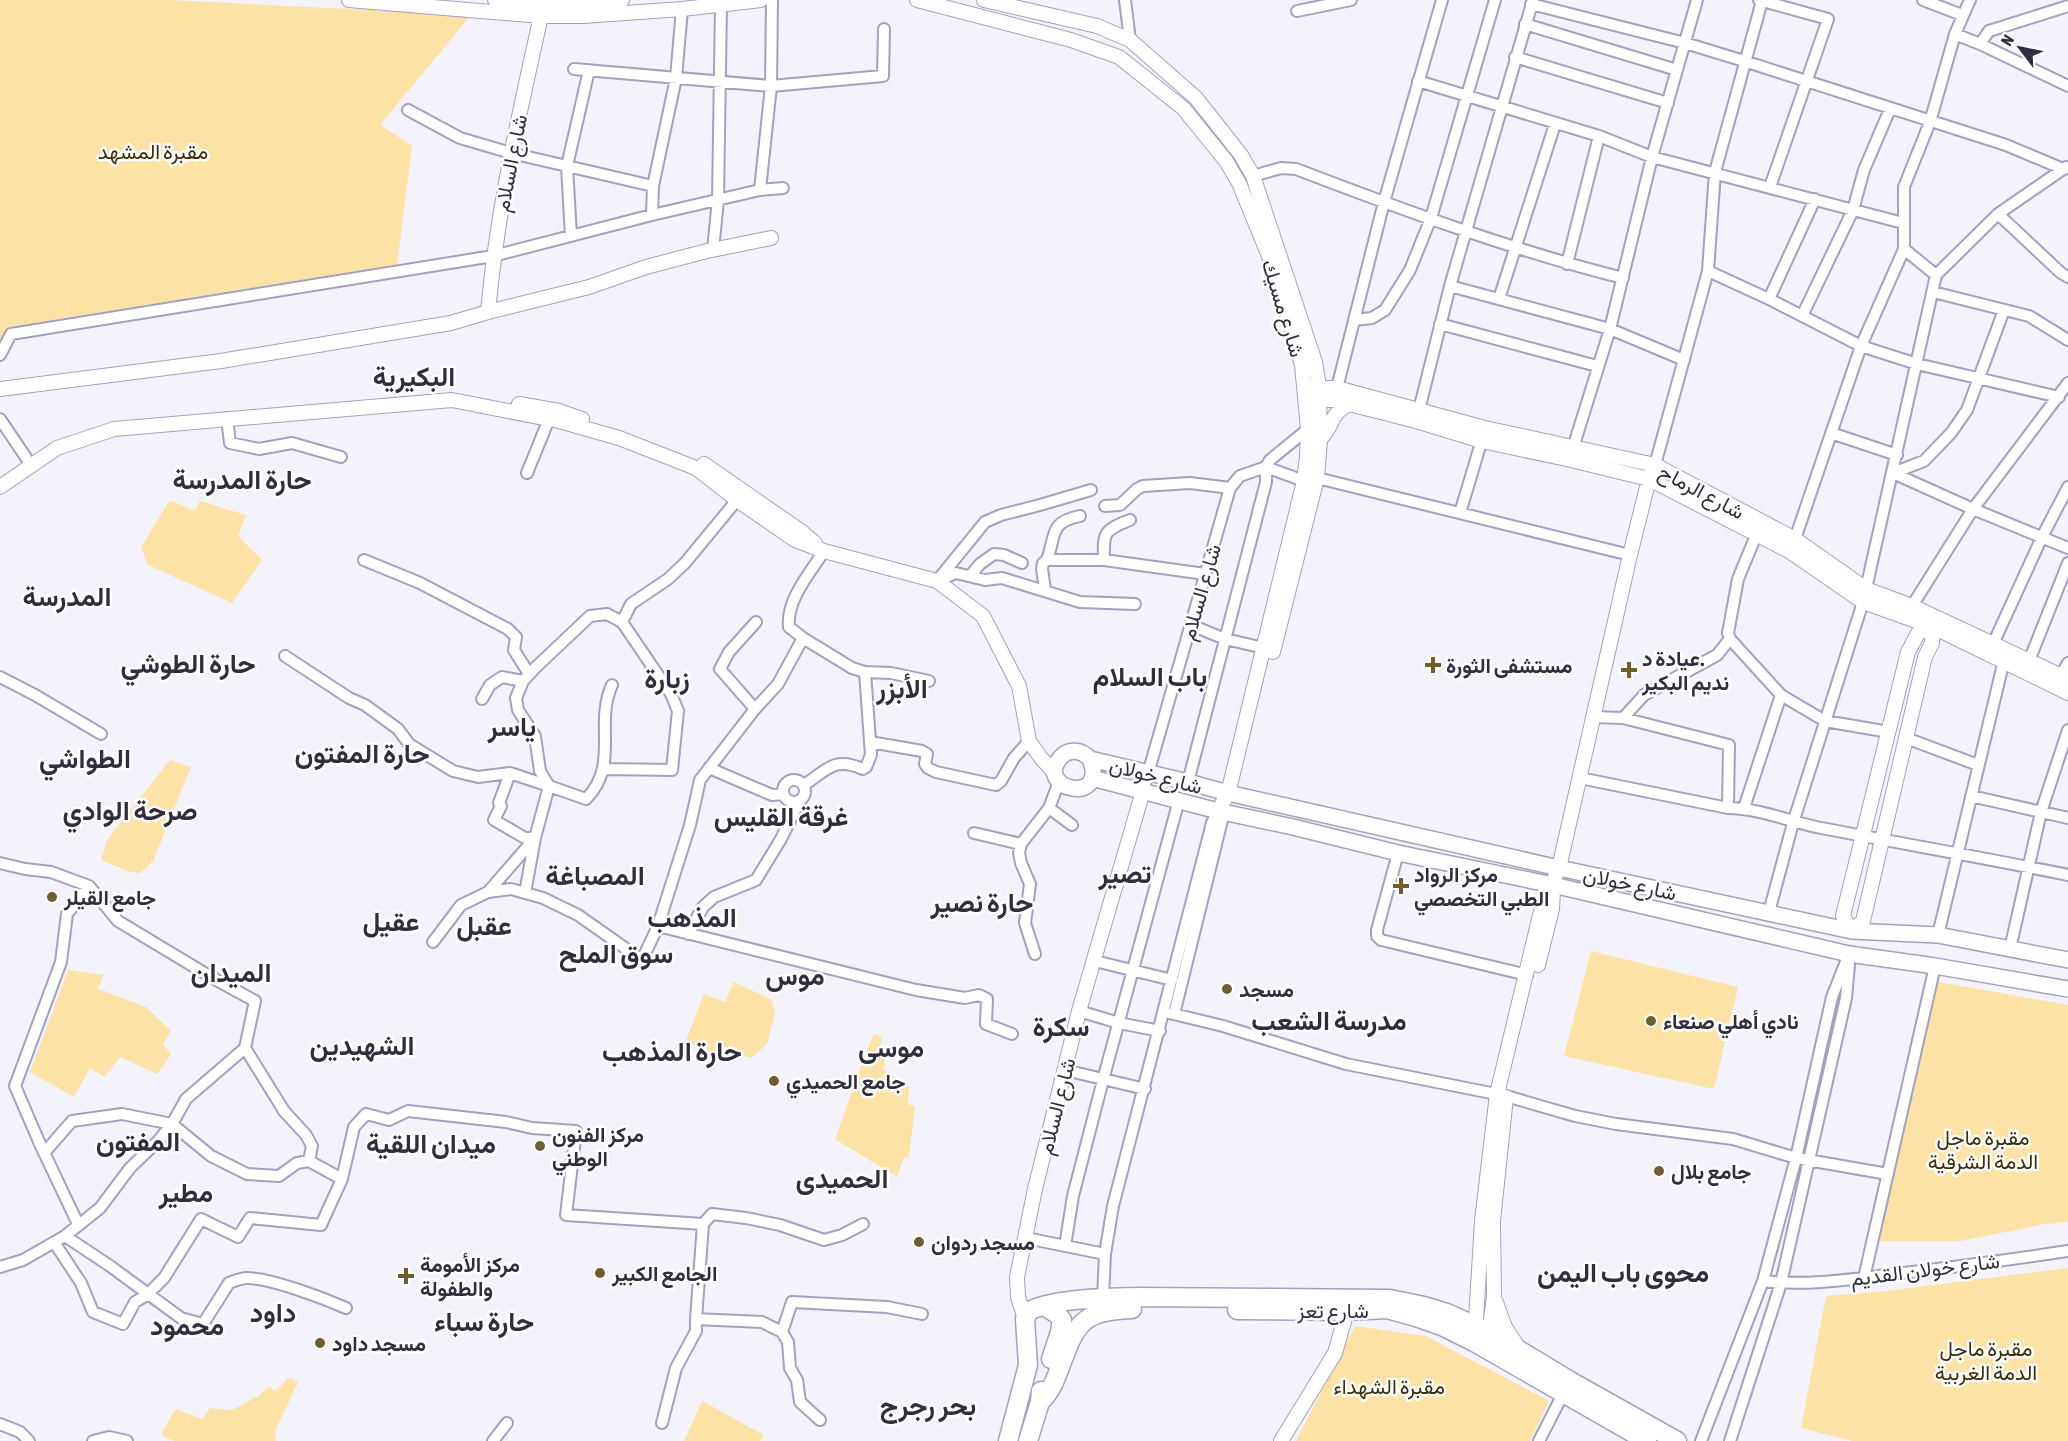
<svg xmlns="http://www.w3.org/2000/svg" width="2068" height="1441" viewBox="0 0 2068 1441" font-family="'Asap Condensed',Vazirmatn,sans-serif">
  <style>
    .green { fill: #fce2a4 }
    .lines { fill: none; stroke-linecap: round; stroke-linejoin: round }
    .minor-casing { stroke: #a3a0c2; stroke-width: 14 }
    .tertiary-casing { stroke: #a3a0c2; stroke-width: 16 }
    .secondary-casing { stroke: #a3a0c2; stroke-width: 18 }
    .primary-casing { stroke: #a3a0c2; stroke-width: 21 }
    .minor { stroke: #fff; stroke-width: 10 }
    .tertiary { stroke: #fff; stroke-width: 14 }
    .secondary { stroke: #fff; stroke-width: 15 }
    .primary { stroke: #fff; stroke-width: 18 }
    .poi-dot { fill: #705d2c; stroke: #fff; stroke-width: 2 }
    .labels { text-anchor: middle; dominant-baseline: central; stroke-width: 5; stroke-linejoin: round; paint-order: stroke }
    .park-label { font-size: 21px; fill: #3b2d06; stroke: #fff }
    .street-label { font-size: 21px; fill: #302e3c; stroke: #fff }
    .poi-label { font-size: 21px; font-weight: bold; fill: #302e3c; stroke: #fff; text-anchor: start }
    .district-label { font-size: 27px; font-weight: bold; fill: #302e3c; stroke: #fff }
  </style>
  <rect width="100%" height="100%" fill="#f4f3fb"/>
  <path class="green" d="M0 0H171L471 15 380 125 412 146 397 265 9 327 0 342Z
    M170 500 194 511 200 501 246 515 238 536 262 560 232 603 148 565 141 547Z
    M170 760 191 767 153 861 140 873 130 872 101 860 107 840Z
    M1591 951 1738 987 1714 1089 1564 1056Z
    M68 970 104 975 98 989 146 1007 171 1031 163 1045 171 1054 157 1074 120 1057 104 1077 90 1068 74 1097 30 1072Z
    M1934 981 2068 1005V1222L2045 1224 1960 1241H1876Z
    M734 982 772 1000 775 1013 767 1044 751 1058 723 1047 717 1054 685 1043 704 994 725 1002Z
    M874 1034 882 1037 879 1051 887 1053 883 1069 909 1087 908 1104 915 1107 909 1158 904 1157 897 1177 835 1139 865 1055Z
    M2068 1268V1441H1852L1801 1428 1826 1296 1886 1291Z
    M1355 1326 1426 1336 1549 1401 1530 1441H1296Z
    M289 1378 298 1382 275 1431 276 1441H174L161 1435 175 1409 202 1419 210 1408 232 1410 258 1396 269 1387 275 1391Z
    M702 1401 764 1435 760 1441H684Z"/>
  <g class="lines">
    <g class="minor-casing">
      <path id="minor" d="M1125 0 1130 40
        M1759 0 1828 19 1770 187
        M1923 0 1962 15
        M1531 4 1685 43 1744 61 2006 145 2063 169 2068 168
        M1297 11 1351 0
        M1525 24 1677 70
        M1955 34 1980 44 2068 86
        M1980 44 1989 31 2068 6
        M1515 57 1668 103
        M574 69 771 86 883 76 884 29
        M1418 81 1599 136 1652 157 1903 223
        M408 110 460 138 511 153 653 186
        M1253 176 1281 168 1296 169C1403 210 1512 250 1623 278
        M760 190 771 86 772 0
        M1998 214 2061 273 2068 277
        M652 215 653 186 676 78 682 9
        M571 236 567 166 589 70
        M713 250 718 200 721 5
        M1567 264 1599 136
        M1708 271 1769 299 1861 346 1917 364 2059 397
        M1936 275 1904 249V187L1930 122 1955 34 1970 0
        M1450 286 1610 329 1684 360
        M1933 292 2029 316 2068 340
        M1499 299 1555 124
        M1769 299 1815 199
        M1802 316 1853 210 1864 170 1890 109
        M1354 320 1372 318 1385 310 1410 270 1431 218 1495 0
        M1440 324 1597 366
        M0 355 11 334 493 256 652 215 760 190 783 188
        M1337 388 1384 202 1442 0
        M1419 410 1450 286 1533 0
        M227 418 230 443 259 449 292 443 341 457
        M0 419 31 465
        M1831 433 1897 455
        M1573 448 1610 329 1652 157 1697 0
        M1655 465 1708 271 1715 172 1762 1
        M1266 467 1304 481
        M527 473 549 419
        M1893 473 1924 461 1951 433 1967 410 2004 310
        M1893 473 1973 509 2068 548
        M1317 478 1630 555
        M1091 490 1040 505 1001 515 985 522 937 581 956 573 985 580 1002 578 1080 602 1135 604
        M1105 506 1120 505 1137 489 1143 486 1190 483 1230 488
        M1460 513 1483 436
        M1757 533 1738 579 1728 633 1730 639 1781 695 1825 721 1889 732
        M1795 539 1861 346 1904 249
        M364 560 420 583 508 629 516 637 514 650 529 674
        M1047 560C1056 535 1049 522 1080 516
        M1104 560C1103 532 1104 530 1130 520
        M970 576 980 564 994 554 1004 555 1022 563
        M1866 589 1936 275 1998 214 2066 167
        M1045 590 1042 569 1043 563 1047 560H1104L1205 574
        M1912 606 1973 509 2068 383
        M1191 625 1225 639 1264 648
        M803 638 852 668 865 672 891 673 929 681
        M1993 644 2042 537 2068 487
        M285 656 349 698 365 705 398 729 409 744 453 771 478 777 510 773 549 786
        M2029 661 2068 563
        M2061 675 2068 663
        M0 677 35 695 101 734
        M482 699 490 685 502 677 523 681
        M755 709 720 669 729 652 756 622
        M1592 717 1623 718 1729 745 1728 808
        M1623 718 1644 695 1717 655 1730 639
        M1906 738 1978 765
        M870 742 922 751 927 754 925 764 928 768 936 772 996 785 1001 781 1014 758 1029 741
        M709 768 772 795 783 794
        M605 769 672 770 678 711 671 694 622 622 631 604 668 579 685 563 737 500
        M510 773 499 803 501 806 494 820 525 838H535
        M1580 778 1728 808C1758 808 1791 822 1821 828 1904 844 1986 858 2068 875
        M783 791a11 11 0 1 1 22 0a11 11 0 1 1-22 0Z
        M1188 782 1266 482V467L1270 460 1308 429
        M804 785C827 770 834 756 863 769L866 767 871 755 865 672
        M549 786 540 771 535 736 518 710 516 698 523 681 535 668 590 616 607 614 622 622
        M1143 791 1230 488 1240 476 1266 467
        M1971 796 2068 818
        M1049 808 1072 825
        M1744 808 1781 695
        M974 833 1021 844
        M1398 853 1377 930V936L1381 940 1527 975
        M0 863 25 869 51 872 89 886 118 921 211 977 255 1001 245 1048 284 1111 306 1135 312 1146 309 1161 342 1179 354 1127 366 1114 389 1120 408 1111 506 1122 532 1128 576 1131 566 1215 703 1224 696 1319 762 1322 782 1332 792 1302 887 1307 922 1314
        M488 892 535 838
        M525 893 535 838 549 786 586 799C620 765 594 724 612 685
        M1769 912 1793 823 1863 602
        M658 926 916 990 965 998 979 995 987 999 986 1024 1012 1034
        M688 934 703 907 714 897 756 880 781 839 799 802
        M1938 935 2005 656
        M433 942 461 905 488 892 511 889 543 898 578 915 642 960 658 926 690 825 700 780 755 709 778 684 803 638 789 627C786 600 810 573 824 551
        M2010 949 2041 812 2068 730
        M1035 954 1025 923 1030 884 1021 863 1019 853 1021 844 1049 808 1059 782
        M1849 954 1832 997 1796 1158 1763 1281C1803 1286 1846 1280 1886 1275 1947 1268 2008 1260 2068 1251
        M1095 961 1172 980
        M1079 1011 1119 1023 1160 1031
        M1165 1012 1223 1026 1346 1064 1506 1096 1575 1116 1616 1124 1733 1139 1796 1158 1888 1174
        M1174 1014 1223 816 1226 812
        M1065 1070 1145 1089
        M44 1153 72 1121 122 1114 172 1124 211 1156 247 1174 279 1176 297 1163 309 1161
        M78 1224 40 1144 15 1086 61 962 67 914 89 886
        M703 1224 712 1214 746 1218 780 1225 824 1240 842 1235 863 1224
        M65 1236 110 1266 181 1318 203 1324 229 1283C234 1281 241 1278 247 1278 271 1278 323 1298 346 1308
        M1026 1238 1105 1254
        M54 1242 81 1283 93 1312 123 1324 135 1302 147 1295 164 1278 201 1219 238 1237 250 1218 321 1225 342 1179
        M1065 1246 1073 1196 1103 1080 1179 800
        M0 1267 23 1260 65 1236 100 1208 130 1168 159 1140 172 1124 186 1099 245 1048
        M1864 1278 1935 966
        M1103 1298 1105 1254 1113 1206 1212 823 1218 811
        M782 1332 788 1342 790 1368 797 1380 800 1402 820 1420
        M662 1423 676 1368 696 1331V1319
        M0 1425V1424L20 1432 29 1441
        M93 1441 109 1437 127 1441
        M493 1441 507 1423
        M1539 1441 1563 1394
        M1701 1441 1763 1281
        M1730 1441 1781 1283 1846 998 1849 965"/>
    </g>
    <g class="tertiary-casing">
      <path id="tertiary" d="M349 0 541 16H583L682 9 761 0
        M495 0 541 5 622 0
        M917 0 1071 40 1119 57 1183 108 1226 161 1239 183 1273 266 1302 365 1308 429 1307 457 1304 481 1234 769 1228 793 1218 811
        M984 0 1097 26 1130 40 1196 98 1241 155 1253 176 1315 362 1319 386 1320 439 1317 478 1273 652
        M488 312C497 211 519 114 541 16
        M1311 387 1337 388 1485 428 1655 465 1795 539 1866 589 1912 606 2068 679
        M0 389 221 361 451 323 488 312 589 287 646 267 707 251 771 238
        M1311 400H1332L1349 404 1416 421 1482 441 1571 460 1649 479 1789 551 1863 602 1933 627 2068 693
        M519 404 559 411 582 419
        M1320 439C1335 425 1328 415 1349 404
        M704 464 802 532 815 543
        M0 487 57 448 114 429 452 400 559 421 619 438 696 468 737 500 795 540 824 551 937 581 983 616 1019 686 1029 741 1041 758 1055 773
        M1933 627 1932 643 1925 657 1863 921 1852 931 1843 916 1908 652 1918 633 1935 626
        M1538 965 1552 909 1553 890
        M1495 1300 1505 1327 1518 1347
        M1025 1319 1018 1297 1017 1277 1035 1189 1079 1011 1143 791
        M1475 1336 1482 1221 1497 1094 1542 907 1559 868 1630 555 1649 479 1655 465
        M1488 1341 1494 1297 1493 1221 1506 1097
        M1281 1441 1335 1353 1347 1311"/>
    </g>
    <g class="secondary-casing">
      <path id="secondary" d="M1090 759C1109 807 1032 789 1061 757 1069 748 1082 750 1090 759L1188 782 1228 793 1559 868 1852 931 1938 935 2068 960
        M1092 778 1218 811 1293 827 1398 853 1553 885 1849 954 1935 966 2068 989"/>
    </g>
    <g class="primary-casing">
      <path id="primary" d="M1044 1306 1057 1314 1062 1320 1060 1332 1051 1359
        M1237 1310 1347 1311 1387 1309 1416 1317 1442 1326 1474 1342 1647 1441
        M1040 1402C1050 1393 1054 1383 1059 1370 1076 1324 1080 1311 1132 1309
        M1008 1441 1028 1365 1025 1319 1029 1311C1055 1298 1107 1298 1137 1297L1390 1299 1424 1306 1447 1313 1489 1332 1572 1382 1677 1441
        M1028 1441 1040 1402 1041 1391"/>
    </g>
    <use href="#minor" class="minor"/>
    <use href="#tertiary" class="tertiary"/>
    <use href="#secondary" class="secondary"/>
    <use href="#primary" class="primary"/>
  </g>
  <g class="poi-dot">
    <path d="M1430 656h6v6h6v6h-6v6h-6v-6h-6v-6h6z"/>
    <path d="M1626 661h6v6h6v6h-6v6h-6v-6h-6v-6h6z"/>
    <path d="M1398 877h6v6h6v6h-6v6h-6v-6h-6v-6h6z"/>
    <circle cx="52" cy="897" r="6"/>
    <circle cx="1227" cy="989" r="6"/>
    <circle cx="1651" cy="1021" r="6"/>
    <circle cx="774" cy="1081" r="6"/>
    <circle cx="540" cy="1146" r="6"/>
    <circle cx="1659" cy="1171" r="6"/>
    <circle cx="919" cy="1242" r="6"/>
    <circle cx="600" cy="1273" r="6"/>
    <path d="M403 1267h6v6h6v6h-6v6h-6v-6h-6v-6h6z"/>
    <circle cx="320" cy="1343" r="6"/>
  </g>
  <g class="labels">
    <g class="park-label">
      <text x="153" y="151">مقبرة المشهد</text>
      <text x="1983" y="1137">مقبرة ماجل<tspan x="1983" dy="24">الدمة الشرقية</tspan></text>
      <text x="1986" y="1348">مقبرة ماجل<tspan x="1986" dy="24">الدمة الغربية</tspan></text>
      <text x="1389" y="1386">مقبرة الشهداء</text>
    </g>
    <g class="street-label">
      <text transform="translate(510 163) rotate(-79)">شارع السلام</text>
      <text transform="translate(1284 308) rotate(73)">شارع مسيك</text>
      <text transform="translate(1702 491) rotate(28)">شارع الرماح</text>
      <text transform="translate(1200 592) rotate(-74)">شارع السلام</text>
      <text transform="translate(1156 775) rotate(14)">شارع خولان</text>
      <text transform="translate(1630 883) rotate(12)">شارع خولان</text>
      <text transform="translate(1056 1106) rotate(-76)">شارع السلام</text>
      <text transform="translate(1925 1269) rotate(-7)">شارع خولان القديم</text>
      <text x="1333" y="1310">شارع تعز</text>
    </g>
    <g class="poi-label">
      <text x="1642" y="658">عيادة د.<tspan x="1642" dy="24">نديم البكير</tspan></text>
      <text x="1446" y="665">مستشفى الثورة</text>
      <text x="1414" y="874">مركز الرواد<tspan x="1414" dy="24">الطبي التخصصي</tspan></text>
      <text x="64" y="897">جامع القيلر</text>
      <text x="1239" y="989">مسجد</text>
      <text x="1663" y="1021">نادي أهلي صنعاء</text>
      <text x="786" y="1081">جامع الحميدي</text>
      <text x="552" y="1134">مركز الفنون<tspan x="552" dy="24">الوطني</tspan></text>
      <text x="1671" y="1171">جامع بلال</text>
      <text x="931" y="1242">مسجد ردوان</text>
      <text x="420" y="1264">مركز الأمومة<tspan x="420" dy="24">والطفولة</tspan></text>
      <text x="612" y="1273">الجامع الكبير</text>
      <text x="332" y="1343">مسجد داود</text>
    </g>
    <g class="district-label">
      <text x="414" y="376">البكيرية</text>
      <text x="242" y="479">حارة المدرسة</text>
      <text x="67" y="596">المدرسة</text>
      <text x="188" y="663">حارة الطوشي</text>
      <text x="1150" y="676">باب السلام</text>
      <text x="667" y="678">زبارة</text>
      <text x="902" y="688">الأبزر</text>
      <text x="512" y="726">ياسر</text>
      <text x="362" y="753">حارة المفتون</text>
      <text x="85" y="758">الطواشي</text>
      <text x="130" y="810">صرحة الوادي</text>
      <text x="781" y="816">غرقة القليس</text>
      <text x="1125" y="873">تصير</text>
      <text x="595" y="875">المصباغة</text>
      <text x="982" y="902">حارة نصير</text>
      <text x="692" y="917">المذهب</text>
      <text x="391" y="921">عقيل</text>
      <text x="484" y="925">عقبل</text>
      <text x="616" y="953">سوق الملح</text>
      <text x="231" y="972">الميدان</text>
      <text x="795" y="975">موس</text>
      <text x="1329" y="1020">مدرسة الشعب</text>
      <text x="1061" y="1026">سكرة</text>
      <text x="362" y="1045">الشهيدين</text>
      <text x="891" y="1047">موسى</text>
      <text x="672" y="1051">حارة المذهب</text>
      <text x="138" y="1141">المفتون</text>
      <text x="431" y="1143">ميدان اللقية</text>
      <text x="842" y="1178">الحميدى</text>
      <text x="186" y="1192">مطير</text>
      <text x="1623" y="1272">محوى باب اليمن</text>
      <text x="273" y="1312">داود</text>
      <text x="484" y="1321">حارة سباء</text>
      <text x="187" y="1325">محمود</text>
      <text x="928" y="1405">بحر رجرج</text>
    </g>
  </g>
  <g transform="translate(2020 48) rotate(302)" stroke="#ffffff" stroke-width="4.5" paint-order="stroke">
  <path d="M0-4.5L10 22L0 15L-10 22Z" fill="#302e3c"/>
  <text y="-9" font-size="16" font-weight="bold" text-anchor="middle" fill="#302e3c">N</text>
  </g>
</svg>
